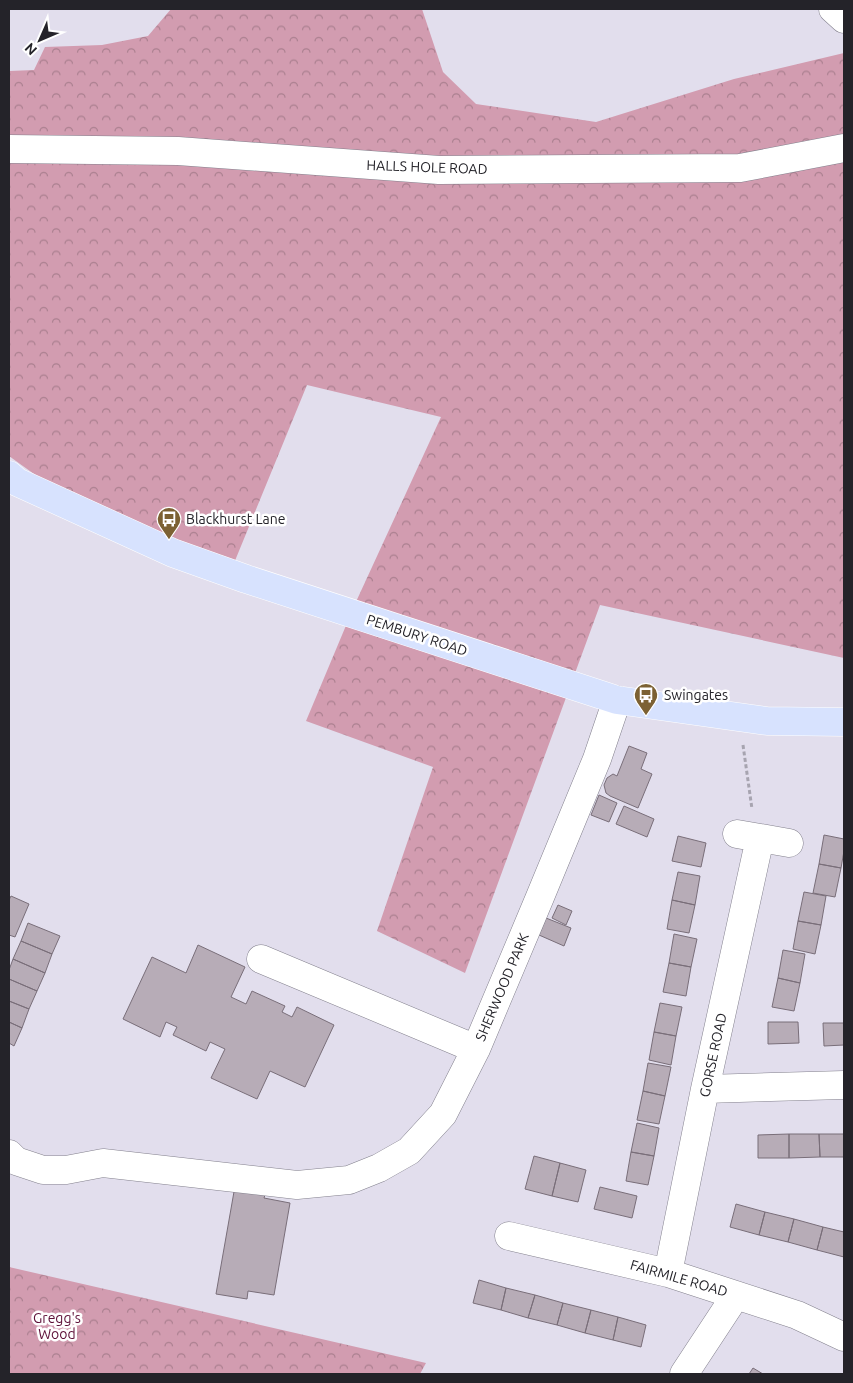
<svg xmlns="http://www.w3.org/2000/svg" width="853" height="1383" viewBox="0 0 853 1383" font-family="Ubuntu,sans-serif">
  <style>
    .forest { fill: url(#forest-crowns) }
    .building { fill: #b7acb7; stroke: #796e79 }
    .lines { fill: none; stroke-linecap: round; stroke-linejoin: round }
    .minor-casing { stroke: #83808d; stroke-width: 29 }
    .major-casing { stroke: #fff; stroke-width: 29 }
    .path { stroke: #a7a4b0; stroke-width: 3; stroke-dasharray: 4 2.5; stroke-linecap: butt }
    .minor { stroke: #fff; stroke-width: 28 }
    .major { stroke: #d7e2fe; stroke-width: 28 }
    .labels { text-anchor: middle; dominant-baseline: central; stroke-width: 5; stroke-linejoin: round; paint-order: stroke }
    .street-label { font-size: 14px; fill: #242329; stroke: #fff }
    .poi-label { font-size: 14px; fill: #242329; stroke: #fff; text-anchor: start }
    .park-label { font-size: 14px; fill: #5c0f37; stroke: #fff }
  </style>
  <defs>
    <pattern id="forest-crowns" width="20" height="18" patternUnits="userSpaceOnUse" patternTransform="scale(1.25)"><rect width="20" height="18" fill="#d29cb0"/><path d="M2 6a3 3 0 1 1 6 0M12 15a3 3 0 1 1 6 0" fill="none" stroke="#aa7f8f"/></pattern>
  </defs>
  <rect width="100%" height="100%" fill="#e2deed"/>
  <path class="forest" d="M171 9H422L443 72 476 104 596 122 734 79 844 53V658L600 605 465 973 377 931 433 767 306 721 355 604 441 417 307 385 232 568 73 502 9 456V71L34 70 45 47 102 45 148 36Z
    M9 1267 426 1363 420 1374H9Z"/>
  <path class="building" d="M629 746 647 753 641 769 652 774 638 808 610 796 606 793 604 785 607 778 613 774 617 776Z
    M599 795 617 803 609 822 591 815Z
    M624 806 654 819 647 837 616 824Z
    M824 835 844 839V851L841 868 819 864Z
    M678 836 706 843 701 867 672 861Z
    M819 864 841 868 835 897 813 893Z
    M678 872 700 876 695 905 672 900Z
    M804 892 826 896 821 925 798 921Z
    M11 896 29 904 15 937 9 935V900Z
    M672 900 695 905 689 933 667 929Z
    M558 905 572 911 566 925 552 918Z
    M546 918 571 928 564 946 539 935Z
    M798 921 821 925 815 954 793 949Z
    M28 923 60 936 52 954 21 941Z
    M674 934 697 939 691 967 669 963Z
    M21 941 52 954 45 973 13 959Z
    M198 945 245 967 231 997 246 1004 252 991 285 1006 282 1012 292 1017 297 1007 334 1025 305 1087 270 1071 257 1099 211 1078 225 1049 210 1042 206 1051 173 1035 177 1027 166 1022 160 1037 123 1019 152 957 186 973Z
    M783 950 805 954 800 983 778 978Z
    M13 959 45 973 37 991 9 979V970Z
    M669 963 691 967 686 996 663 992Z
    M778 978 800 983 794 1011 772 1007Z
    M9 979 37 991 29 1009 9 1001Z
    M9 1001 29 1009 22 1028 9 1022Z
    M660 1003 682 1007 676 1036 654 1032Z
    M9 1022 22 1028 14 1046 9 1043Z
    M768 1022H798L799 1043 768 1044Z
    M823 1023H844V1045L824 1046Z
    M654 1032 676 1036 671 1065 649 1060Z
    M648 1063 671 1067 665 1096 643 1091Z
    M643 1091 665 1096 659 1124 637 1120Z
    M637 1123 659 1128 654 1156 631 1152Z
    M789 1134H819L820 1157 789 1158Z
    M789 1134V1158H758V1135Z
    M819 1134H844V1157H820Z
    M631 1152 654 1156 648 1185 626 1181Z
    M534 1156 560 1163 552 1196 525 1189Z
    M560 1163 586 1170 578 1202 552 1196Z
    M235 1186 266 1192 264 1198 290 1203 274 1295 248 1291 247 1299 216 1294Z
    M600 1187 637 1196 632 1218 594 1209Z
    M736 1204 765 1212 759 1235 730 1227Z
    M765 1212 794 1219 788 1242 759 1235Z
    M794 1219 823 1227 817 1250 788 1242Z
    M823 1227 844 1232V1257L817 1250Z
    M479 1280 506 1288 501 1310 473 1303Z
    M506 1288 535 1295 528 1318 501 1310Z
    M535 1295 563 1303 557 1325 528 1318Z
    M563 1303 591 1310 585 1333 557 1325Z
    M591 1310 618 1317 613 1340 585 1333Z
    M618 1317 646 1325 641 1347 613 1340Z
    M753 1368 763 1374H749Z"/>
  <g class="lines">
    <g class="minor-casing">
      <path id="minor" d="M833 9 844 19
        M9 149 178 151 439 170 740 168 844 148
        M737 834 789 843
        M261 959 476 1049
        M705 1089 844 1085
        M9 1154 16 1161 43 1170H66L103 1163 297 1185 349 1180 379 1168 409 1151 443 1114 476 1049 540 897 597 759 617 700
        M509 1236 668 1273 797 1315 844 1337
        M668 1273 705 1089 760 838
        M684 1374 736 1295"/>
    </g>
    <g class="major-casing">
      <path id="major" d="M9 475 17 482 173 553 246 579 617 700 767 721 844 722"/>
    </g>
    <path class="path" d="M743 745 752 809"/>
    <use href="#minor" class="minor"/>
    <use href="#major" class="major"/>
  </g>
  <defs>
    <g id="bus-pin" transform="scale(1.25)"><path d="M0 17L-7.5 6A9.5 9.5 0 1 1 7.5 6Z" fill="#7c6133" stroke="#fff"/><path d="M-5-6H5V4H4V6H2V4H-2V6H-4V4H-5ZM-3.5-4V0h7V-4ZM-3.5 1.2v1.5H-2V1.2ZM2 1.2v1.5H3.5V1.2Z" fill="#fff"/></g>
  </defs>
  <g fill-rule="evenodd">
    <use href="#bus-pin" x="169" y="519"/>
    <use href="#bus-pin" x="646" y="695"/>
  </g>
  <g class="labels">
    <g class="street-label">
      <text transform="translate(427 167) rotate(2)">HALLS HOLE ROAD</text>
      <text transform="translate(417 635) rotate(18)">PEMBURY ROAD</text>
      <text transform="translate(502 987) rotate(-67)">SHERWOOD PARK</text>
      <text transform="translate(713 1055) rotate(-78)">GORSE ROAD</text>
      <text transform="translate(679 1278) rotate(16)">FAIRMILE ROAD</text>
    </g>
    <g class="poi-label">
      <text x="186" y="519">Blackhurst Lane</text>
      <text x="664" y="695">Swingates</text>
    </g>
    <g class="park-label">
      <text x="57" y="1318">Gregg's<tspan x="57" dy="16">Wood</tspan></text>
    </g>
  </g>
  <rect width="853" height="1383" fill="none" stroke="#242329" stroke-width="20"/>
  <g transform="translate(40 40) rotate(225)" stroke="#ffffff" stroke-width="4" paint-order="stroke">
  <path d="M0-4L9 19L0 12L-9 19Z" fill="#242329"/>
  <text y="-8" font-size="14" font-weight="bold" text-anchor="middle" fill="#242329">N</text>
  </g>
</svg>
